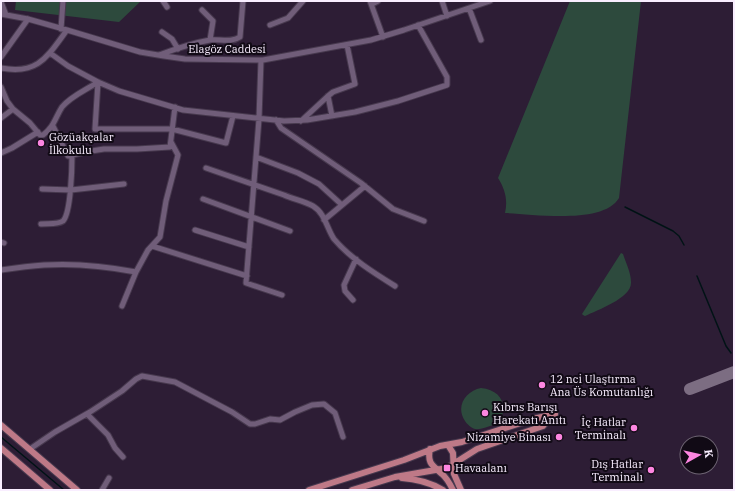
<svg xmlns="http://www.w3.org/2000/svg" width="735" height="491" viewBox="0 0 735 491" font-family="'IBM Plex Serif',serif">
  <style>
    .green { fill: #2d4a3d }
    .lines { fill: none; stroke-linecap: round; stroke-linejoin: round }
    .stream { stroke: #011316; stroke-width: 1.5 }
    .taxiway { stroke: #7c6d82; stroke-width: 12 }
    .minor-casing { stroke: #47394e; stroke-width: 7 }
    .major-casing { stroke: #47394e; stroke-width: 8 }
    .minor { stroke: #705d79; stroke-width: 5 }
    .major { stroke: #be7987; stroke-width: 6 }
    .poi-dot { fill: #fd86e1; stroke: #110a15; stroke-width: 1.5 }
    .labels { text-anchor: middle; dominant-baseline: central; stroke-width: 4; stroke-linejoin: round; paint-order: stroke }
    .street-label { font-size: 11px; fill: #f9eeff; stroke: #110a15 }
    .poi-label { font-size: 11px; fill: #f9eeff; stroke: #110a15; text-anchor: start }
  </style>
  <rect width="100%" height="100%" fill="#2d1d35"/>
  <path class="green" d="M16 1H141L119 22 15 10Z
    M570 1H641L619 198C603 225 533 214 505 213 508 200 505 189 498 178Z
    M621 253 623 254C626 263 631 273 631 282 632 298 597 310 585 316L583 315 582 314Z
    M481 388C501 390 509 405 499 423 492 425 481 430 475 429 471 428 467 424 465 421 455 406 466 391 481 388Z"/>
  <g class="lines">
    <path class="stream" d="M625 207 673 231 679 236 684 245
      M697 276 726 346 731 353
      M1 437 64 490"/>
    <path class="taxiway" d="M690 389 734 372"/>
    <g class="minor-casing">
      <path id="minor" d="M163 1 167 7
        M370 1 383 37
        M442 1 447 16
        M1 2 6 15
        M372 4 378 1
        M469 8 481 40
        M202 10 213 21 210 40
        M1 14 28 19 67 30
        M270 25 288 18 303 1
        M61 29 63 1
        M162 32 172 39 178 49
        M50 53 68 66 98 82 119 91 183 110 284 121 307 120 355 112 398 101 447 85V77L418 25
        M159 55C175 49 193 43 210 40 220 39 231 43 240 37L243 1
        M1 57 28 19
        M261 60 259 119 246 283 282 295
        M1 68C38 75 47 57 67 30L140 52 164 56 185 59 263 60 371 40 404 30 490 1
        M98 82 95 129H172L226 143 233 116
        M1 87 7 101 13 109
        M328 96 332 116
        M1 118 13 109 30 123 40 135H43C54 127 55 118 62 107 71 96 86 90 98 82
        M276 120 281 128 361 183 393 209 424 221
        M301 121 328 96 333 92 355 84 347 45
        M53 126 68 156 85 152 104 149H137L170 147 175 107
        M1 153 12 148 38 132
        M256 157 298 173 319 184 342 205
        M206 168C232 177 258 186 284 195 293 199 304 201 313 206 325 213 327 229 334 239 350 258 374 273 395 286
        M42 189 71 190 124 184
        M203 199 290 231
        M324 220 365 186
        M41 224C47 223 57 225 63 221 71 213 72 167 72 155
        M195 230 249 247
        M1 242 4 243
        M152 246 247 276
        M1 270C15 268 30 266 44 265 75 263 105 266 136 272
        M353 300 345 291 344 285 356 259
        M122 306 136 272 148 250 160 237 166 201 178 155 171 142
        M87 414 108 435 115 448 123 457
        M30 449 55 432 90 412 122 391 136 379 142 376 175 382 232 412 250 424H255L270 419 280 420 295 412 312 405 324 404 335 413 343 437
        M102 490 109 478"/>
    </g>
    <g class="major-casing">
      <path id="major" d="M1 425 77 490
        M448 445 453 453 454 474 461 490
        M1 448 50 490
        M430 449C427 463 432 465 442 474 447 478 450 484 453 490
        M402 478C416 479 431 483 443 490
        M309 490 404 460 440 446 462 442 533 419 555 414
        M352 490 395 477 447 468 477 449 543 426 546 422 547 416"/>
    </g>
    <use href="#minor" class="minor"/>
    <use href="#major" class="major"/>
  </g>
  <g class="poi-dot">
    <circle cx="41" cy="143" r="4"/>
    <circle cx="542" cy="385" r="4"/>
    <circle cx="485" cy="413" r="4"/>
    <circle cx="634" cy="428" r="4"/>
    <circle cx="559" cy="437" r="4"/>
    <rect x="443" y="464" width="8" height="8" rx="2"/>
    <circle cx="651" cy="470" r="4"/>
  </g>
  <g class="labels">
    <g class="street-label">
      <text x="227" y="49">Elagöz Caddesi</text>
    </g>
    <g class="poi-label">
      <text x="49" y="137">Gözüakçalar<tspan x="49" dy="13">İlkokulu</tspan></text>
      <text x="550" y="379">12 nci Ulaştırma<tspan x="550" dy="13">Ana Üs Komutanlığı</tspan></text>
      <text x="493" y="407">Kıbrıs Barışı<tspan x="493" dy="13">Harekatı Anıtı</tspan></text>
      <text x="626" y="422" text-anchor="end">İç Hatlar<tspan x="626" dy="13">Terminalı</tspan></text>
      <text x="551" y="437" text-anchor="end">Nizamiye Binası</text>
      <text x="643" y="464" text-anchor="end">Dış Hatlar<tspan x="643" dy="13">Terminalı</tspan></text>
      <text x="455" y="468">Havaalanı</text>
    </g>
  </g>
  <rect width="735" height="491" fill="none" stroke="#f9eeff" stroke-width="4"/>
  <g transform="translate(699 455) rotate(82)"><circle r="19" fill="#110a15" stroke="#6e6573"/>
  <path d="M0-3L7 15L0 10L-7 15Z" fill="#fd86e1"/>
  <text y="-6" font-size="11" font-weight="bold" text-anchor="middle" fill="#f9eeff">K</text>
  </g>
</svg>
